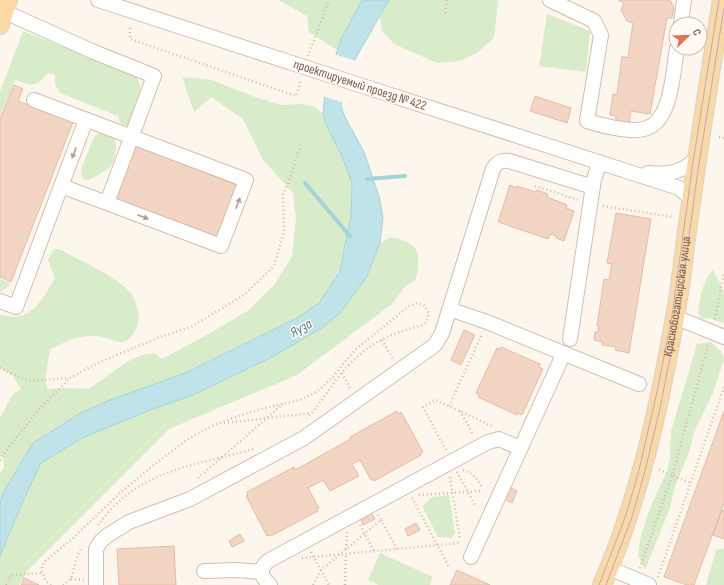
<svg xmlns="http://www.w3.org/2000/svg" width="724" height="585" viewBox="0 0 724 585" font-family="'Sofia Sans Condensed',sans-serif">
  <style>
    .green { fill: #d8ecc9 }
    .water { fill: #bfe3e8; stroke: #a5d3da }
    .pier { fill: #fdf6ec }
    .lines { fill: none; stroke-linecap: round; stroke-linejoin: round }
    .stream { stroke: #a5d3da; stroke-width: 4 }
    .building { fill: #f3d5c3; stroke: #e6bba3 }
    .minor-casing { stroke: #d1beb0; stroke-width: 16 }
    .major-casing { stroke: #dad1cd; stroke-width: 20 }
    .path { stroke: #d9b8a5; stroke-width: 2.5; stroke-dasharray: 1 3; stroke-linecap: butt }
    .minor { stroke: #fff; stroke-width: 14 }
    .major { stroke: #fbd9a5; stroke-width: 18 }
    .tram { stroke: #b9a8c9; stroke-width: 1 }
    .minor-bridge-casing { stroke: #d1beb0; stroke-width: 16; stroke-linecap: butt }
    .minor-bridge { stroke: #fff; stroke-width: 14 }
    .oneway { fill: #af9d94 }
    .labels { text-anchor: middle; dominant-baseline: central; stroke-width: 3; stroke-linejoin: round; paint-order: stroke }
    .street-label { font-size: 13px; fill: #7a5c4d; stroke: #fffaf3 }
    .water-label { font-size: 14px; font-style: italic; fill: #437c86; stroke: #fffaf3 }
  </style>
  <rect width="100%" height="100%" fill="#fdf6ec"/>
  <path class="green" d="M278 0H362L341 39 337 50 309 32 307 16Z
    M389 0H498L494 38 478 52 460 61 437 63 394 44 382 31 380 16Z
    M547 14 590 31 586 72 539 66Z
    M23 31 125 71C128 73 134 75 136 77 147 90 134 113 129 126L120 123 118 116 60 93 55 84V75L48 73C36 88 31 86 15 80L0 118V92Z
    M182 77 211 80 255 97 281 105 302 104 315 107 323 114 327 127 341 154 352 183 351 216 337 276 319 303 297 318 185 373 110 400 82 412 33 443 4 491 0 503V474L4 468 3 457 0 455V418L13 394 21 389 13 376 0 368V315C4 315 9 317 13 317 35 316 45 295 55 278L48 259 54 249H59C81 261 112 274 130 292 135 298 141 316 138 323 137 329 132 338 126 341 117 345 106 336 97 336 77 335 67 341 50 349L45 381 48 389 67 388 89 389 125 363 141 355 155 353 162 359 210 333 249 310 275 284 292 256 296 217 293 193 263 160 243 119 211 97 194 112Z
    M106 131 115 138C117 147 116 161 109 168 103 173 95 177 89 180L83 179 81 170 94 137 99 133Z
    M391 237C420 244 421 251 416 279L404 288 392 304 297 375 169 429 28 570 19 585H0V556L24 499 41 463 82 438 150 410 193 395 272 357 367 276 380 243Z
    M713 270 724 292V322L722 323 709 318 702 319 698 313C700 298 702 281 713 270Z
    M0 279 10 283 8 287 0 292Z
    M710 342 721 351 724 359 713 393 694 432 689 453 675 486 670 508 645 570 638 555 641 535 650 508 667 471 670 458 671 431 697 344Z
    M449 495 455 533 452 538 438 537 422 506 432 497Z
    M724 548V585H706L716 550Z
    M380 553 433 577 430 585H379L368 580Z"/>
  <path class="water" d="M362 0H389L350 68 344 87 341 106 345 117 364 152 379 196 383 218 380 243 367 276 341 312 322 328 272 357 193 395 150 410 82 438 41 463 24 499 0 556V503L4 491 33 443 82 412 110 400 185 373 297 318 319 303 339 273 351 216 352 183 341 154 327 127 323 114 325 93 332 67 341 39Z"/>
  <path class="pier" d="M334 54 356 61 352 69 346 87 344 103 323 96 330 66Z"/>
  <g class="lines">
    <path class="stream" d="M367 179 405 176
      M305 183 350 236"/>
  </g>
  <path class="building" d="M618 0H670L674 8 672 18H667L650 114 631 111 629 123 616 122V116L610 115 613 94 617 95 622 56 628 58 633 23 627 21 621 10 624 3Z
    M14 85 23 89 18 101 73 122 11 282 0 277V120Z
    M535 96 571 108 567 123 530 111Z
    M136 145 236 185 217 240 116 201Z
    M510 185 517 188V186L536 192 537 190 548 194 547 197 567 205 566 208 574 211 564 241 556 238V236L550 234 548 239 498 222Z
    M616 213 651 219 629 353 615 350 616 347 602 345V342L594 340 595 332H598L599 326H597L604 279 609 280 612 264 607 263Z
    M464 330 475 335 461 365 451 360Z
    M501 347 540 364 539 367 543 369 522 415 518 413 517 415 478 397 479 395 476 393 497 348 500 349Z
    M397 411 399 414 401 412 423 452 420 453 421 455 374 481 373 479 371 480 360 460 352 464 359 476 330 491 323 480 308 488 319 508 316 509 318 511 271 536 270 535 267 536 246 496 248 495 247 492 294 467 295 470 349 440 351 439 350 437Z
    M724 411V503L694 585H687L664 577Z
    M509 487 517 491 512 503 504 499Z
    M722 510 724 511V539L713 535Z
    M371 512 375 519 363 525 360 518Z
    M416 523 420 530 408 536 405 529Z
    M240 534 244 541 232 547 229 541Z
    M174 546 176 585H119L117 549Z
    M457 570 490 585H450Z
    M24 578 39 585H21Z"/>
  <g class="lines">
    <g class="minor-casing">
      <path id="minor" d="M98 0 301 66
        M550 0 594 21 601 35 587 121C600 125 633 134 647 128 672 119 673 71 677 48
        M681 24 684 0
        M375 90 679 188 688 196 691 202
        M34 100 246 180 221 246 107 203
        M648 173C667 175 686 173 697 156
        M61 186 86 120
        M0 301 16 307 61 186 107 203 154 76 94 52 5 12
        M449 309 487 322 639 384
        M675 317 724 337
        M570 339 594 179 600 162
        M471 557 564 353
        M609 568 649 585
        M204 571 237 570 262 572
        M96 585V549L101 541 108 535 129 522 190 499 304 438 435 345 442 333 493 169C497 162 501 160 509 161L593 187
        M270 585C261 577 258 570 268 561L488 442 499 439 520 448"/>
    </g>
    <g class="major-casing">
      <g id="major">
        <path d="M0 25 8 0"/>
        <path id="s1" d="M602 585C639 500 659 408 675 317 682 279 685 241 691 203 700 135 711 68 722 0"/>
      </g>
    </g>
    <path class="path" d="M445 13 447 0
      M130 28V39L296 96 301 80
      M308 56 329 0
      M719 137 724 138
      M535 186 579 200
      M603 206 673 217
      M715 319 724 272
      M382 340 393 359
      M0 368 29 381 69 378
      M342 373 351 390
      M449 406 482 334
      M460 411 473 434
      M224 423 311 413
      M446 450 423 407 436 400 494 427
      M0 460 10 445 40 409 70 378 100 362 160 337 191 327 244 295 274 266 284 232 283 194 289 181 301 143
      M463 470C473 473 478 479 482 488
      M659 470 691 483
      M457 472 475 505
      M450 477 460 540
      M198 478 283 404
      M419 495 481 491
      M412 498 449 567
      M381 520 397 549
      M98 525C105 516 114 505 123 498 160 467 209 462 253 449
      M360 525 374 551
      M346 549 347 532
      M311 552 329 585
      M302 558 459 543
      M640 568 672 476 708 345
      M658 577 724 387
      M71 579 84 580
      M6 585 11 575 42 573
      M51 585 47 582 42 573V567L44 562 72 539 121 492 160 460 187 440 210 427 235 417 261 409 300 400 318 391 333 377 343 364 356 349 409 306 417 303 425 306 429 314 425 323 422 325C410 329 398 332 387 337 367 346 350 362 337 379 327 392 319 406 307 418
      M63 585 71 579 77 557 82 547
      M313 585 321 570 381 520 378 515
      M345 585 346 554"/>
    <use href="#minor" class="minor"/>
    <use href="#major" class="major"/>
    <path class="tram" d="M599 585 626 515 639 470 657 392 672 316 693 162 719 0
      M606 585 632 517 645 471 660 408 678 318 698 170 724 8"/>
    <g class="minor-bridge-casing">
      <path id="minor-bridge" d="M301 66 375 90"/>
    </g>
    <use href="#minor-bridge" class="minor-bridge"/>
  </g>
  <defs><path id="oneway-solid" d="M-6-.8H1V-3.2L6.5 0L1 3.2V.8H-6Z"/></defs>
  <g class="oneway">
    <use href="#oneway-solid" transform="translate(74 153) rotate(111)"/>
    <use href="#oneway-solid" transform="translate(238 203) rotate(-69)"/>
    <use href="#oneway-solid" transform="translate(143 217) rotate(21)"/>
  </g>
  <g class="labels">
    <g class="street-label">
      <text transform="translate(360 85) rotate(18)">проектируемый проезд № 422</text>
      <text stroke="none"><textPath href="#s1" startOffset="299">Краснобогатырская улица</textPath></text>
    </g>
    <g class="water-label">
      <text transform="translate(301 328) rotate(-30)">Яуза</text>
    </g>
  </g>
  <g transform="translate(688 36) rotate(67)"><circle r="19" fill="#fffaf3" stroke="#cabbb1"/>
  <path d="M0-3L7 15L0 10L-7 15Z" fill="#e76f51"/>
  <text y="-6" font-size="11" font-weight="bold" text-anchor="middle" fill="#7a5c4d">С</text>
  </g>
</svg>
